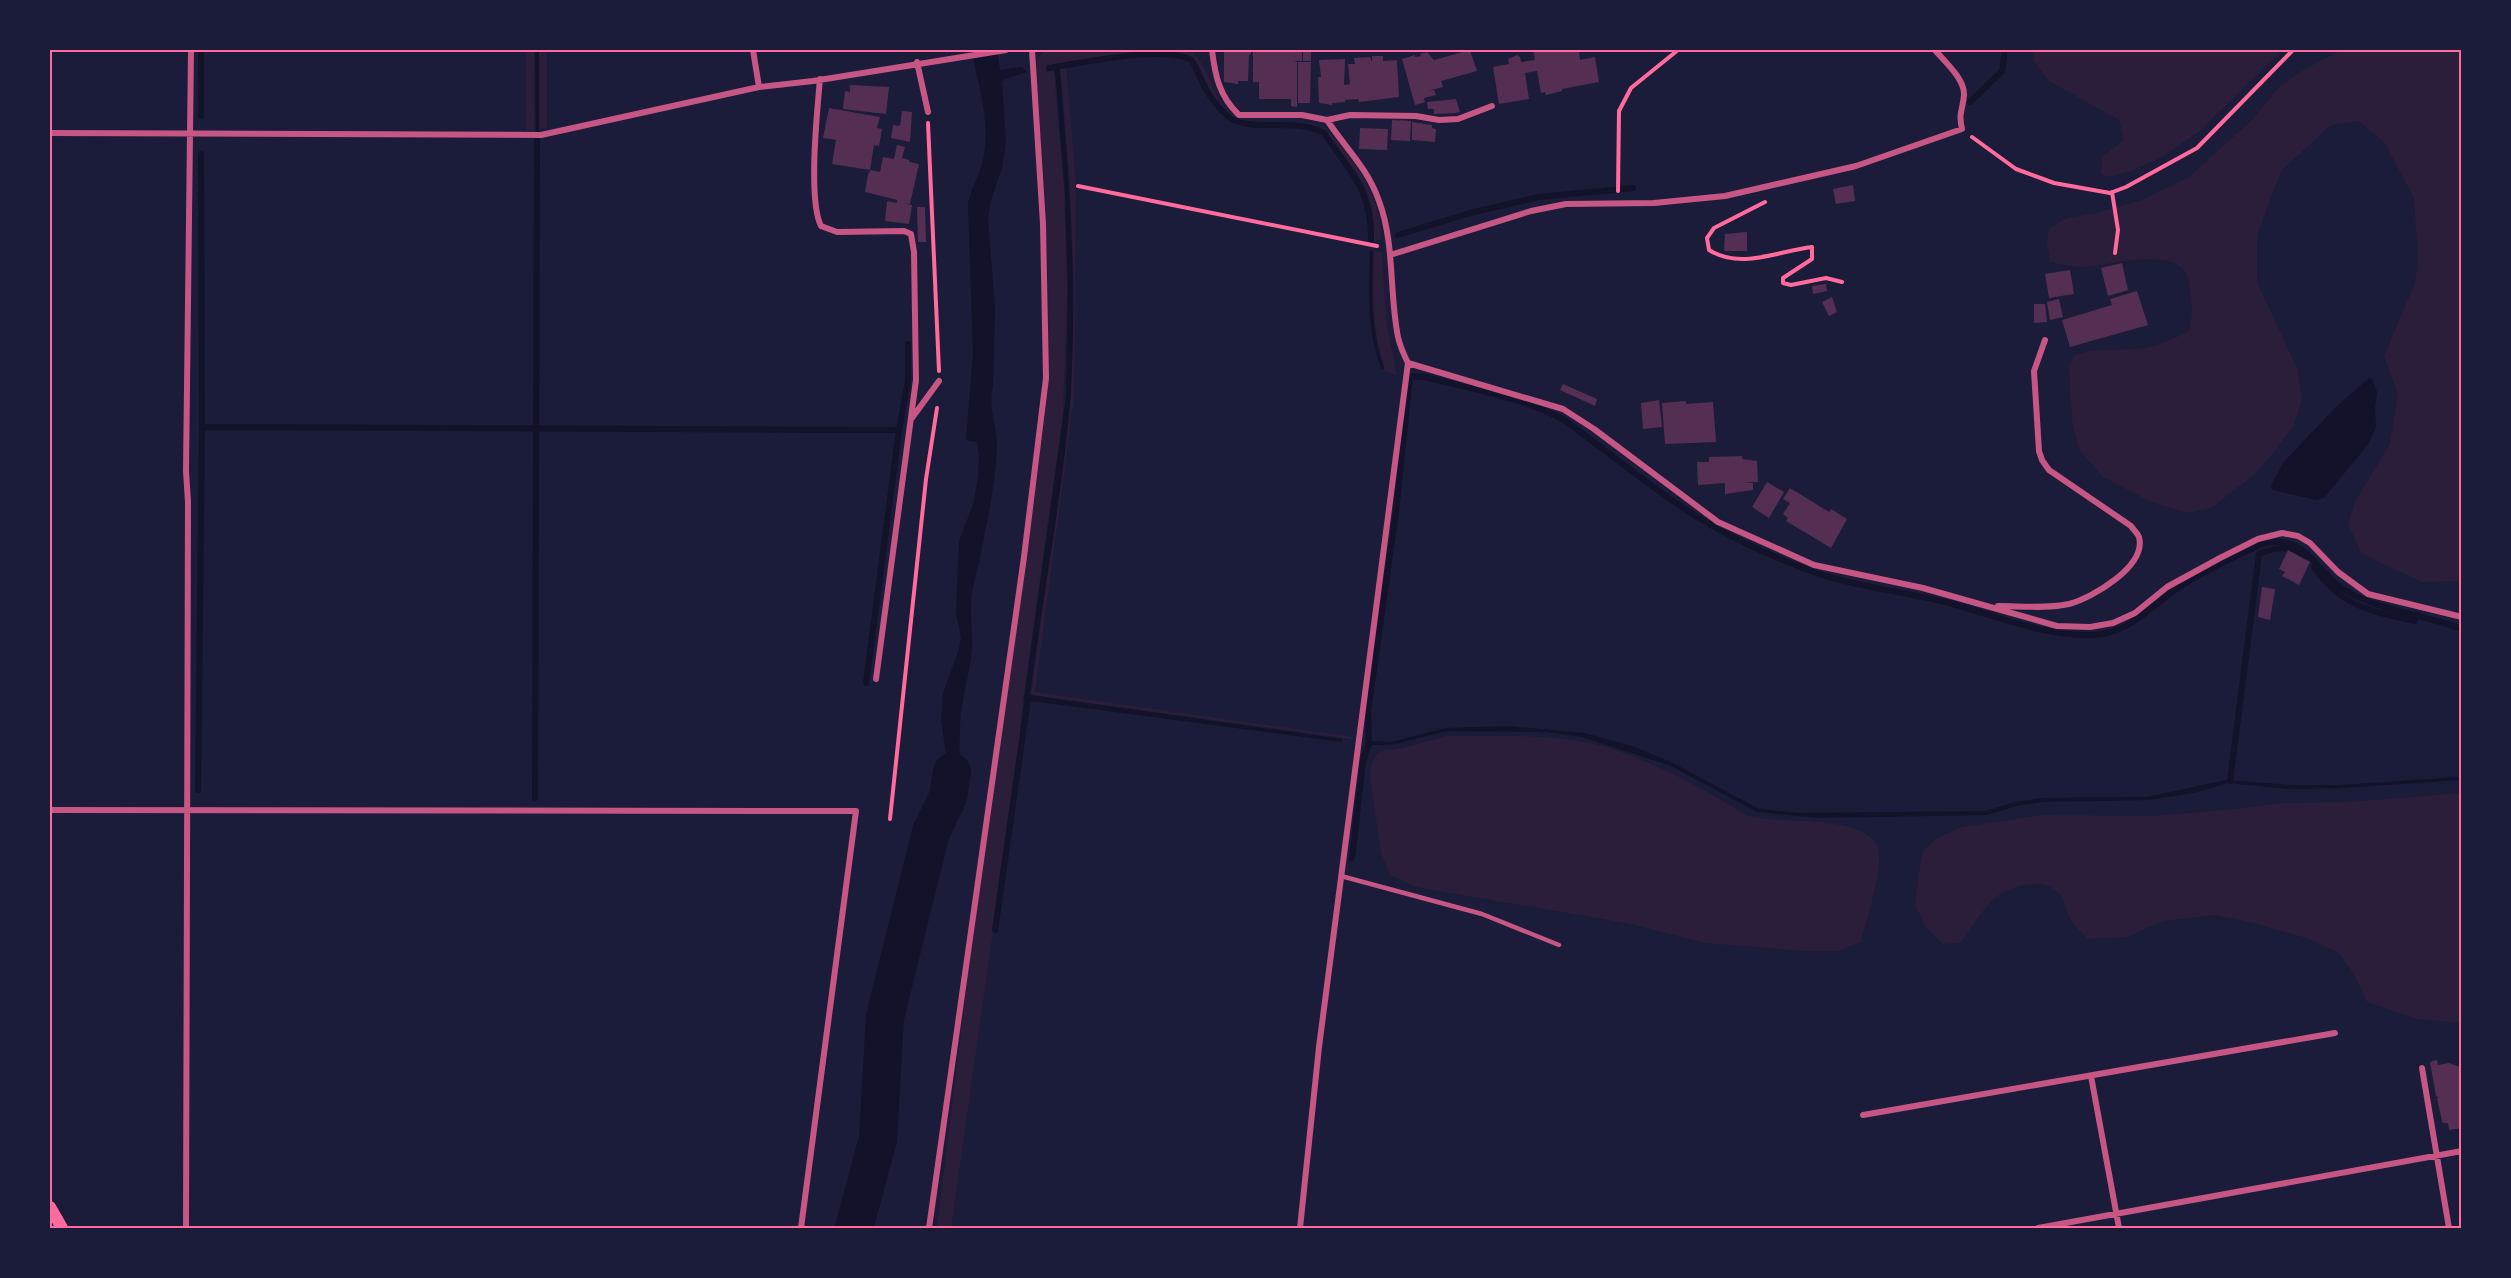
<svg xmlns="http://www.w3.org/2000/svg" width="2511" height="1278" viewBox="0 0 2511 1278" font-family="Bitter,serif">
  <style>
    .green { fill: #2a1e3b }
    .water { fill: #12122b }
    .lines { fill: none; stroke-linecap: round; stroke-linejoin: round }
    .stream { stroke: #12122b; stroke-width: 6 }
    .river { stroke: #12122b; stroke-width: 38 }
    .building { fill: #542f53 }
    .path { stroke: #ff6b9d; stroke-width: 4 }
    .service { stroke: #c65784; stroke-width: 4.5 }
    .minor { stroke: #c65784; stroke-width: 6 }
    .secondary { stroke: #ff6b9d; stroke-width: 12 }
    .neatline { fill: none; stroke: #ff6b9d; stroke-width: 2 }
  </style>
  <rect width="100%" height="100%" fill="#1b1b3a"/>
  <path class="green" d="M526 50H534V130H526Z
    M539 50H547V128L539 129Z
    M1045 50H1190C1211 65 1210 99 1232 114 1249 126 1289 120 1310 123 1339 128 1371 185 1378 212 1381 220 1380 230 1381 239L1374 242C1374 227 1374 213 1370 200 1362 175 1340 153 1326 132L1318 127C1297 123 1245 126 1230 115 1212 103 1203 79 1195 60 1177 42 1093 59 1066 62L1076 186 1074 398 1035 692 1352 737V739L1031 695 1071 397 1074 290 1070 185 1060 64 1046 65V72L1054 71 1064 188 1067 289 1063 414 1023 700 1019 747 951 1228H937L976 909 1044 423C1054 306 1045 191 1036 74L1037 59Z
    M2035 50H2282L2200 131 2162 157 2131 171 2110 177 2101 174 2102 157 2124 140 2119 120 2049 81 2033 60Z
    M2341 50H2461V581L2422 582 2383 564 2360 552 2348 523 2356 500 2390 444 2398 394 2384 356 2415 283 2418 257 2414 198 2384 142 2359 121 2331 125 2281 171 2257 235V282L2297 368 2302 400 2294 425 2271 456 2253 476 2211 508 2188 513 2151 502 2103 477 2079 450 2072 420 2069 366 2075 355C2098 347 2121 351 2145 348 2160 345 2175 338 2189 331 2193 315 2192 305 2190 289 2189 283 2189 277 2185 272 2170 247 2107 266 2083 267 2072 267 2061 264 2050 262L2047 243 2049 228 2067 218 2097 213 2141 200 2189 177 2253 119 2280 86 2305 69Z
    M1374 250 1382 253 1386 320 1397 375 1383 371 1385 368C1371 328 1373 291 1374 250Z
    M1447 736C1491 736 1535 734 1579 741 1609 746 1641 759 1669 772 1689 781 1709 793 1728 804 1736 808 1744 815 1753 817 1785 824 1859 814 1877 845 1886 860 1866 922 1861 942L1839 951H1806L1705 943 1631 924 1416 887 1390 875 1381 853 1370 776 1372 763 1377 754 1384 750 1399 749Z
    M2461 793V1023L2417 1019 2367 1002 2355 976 2339 953 2309 939 2250 922 2215 915 2163 921 2128 937 2088 939C2082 933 2074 926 2070 918 2066 912 2066 902 2061 896 2054 887 2044 883 2032 884 1990 888 1983 914 1960 943L1943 944 1925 926 1915 905 1919 872 1923 851 1937 838 1962 827 2043 815 2151 816 2226 810 2281 803 2349 802Z"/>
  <path class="water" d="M535 50H539V139L536 147Z
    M971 50H997L1000 70 1022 67 1027 72 1005 79 1002 82 1006 142 1002 168 991 200 988 219 995 309 993 386C987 407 998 427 997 449 995 485 987 522 980 557 977 572 972 587 971 602 970 617 973 633 972 648 970 674 961 699 960 725 958 767 965 793 938 829L935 800 943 785 946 753 941 720 943 693 959 649 961 638 956 613 959 541 974 502 978 476 979 455 977 442 966 440 973 353 968 204C971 188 980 175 983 160 991 122 979 87 971 50Z
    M1059 64C1069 176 1078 289 1070 402 1062 500 1042 598 1030 695L1342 739V742L1024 700 1066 397 1068 289 1065 192 1055 70 1047 71 1046 66Z
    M1370 251H1373C1372 292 1370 329 1384 368L1382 370C1366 330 1369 294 1370 251Z
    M2369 378 2372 379 2377 392 2375 408 2376 427 2369 443 2324 498 2316 500 2273 490 2271 486 2283 463 2336 407Z
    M1507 726 1585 733 1635 747 1673 763 1759 809 1800 813 1985 811 2015 802 2042 798 2147 797 2226 780 2290 785H2340L2461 777V780L2340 788 2289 789 2228 783 2194 793 2149 800 2042 802 2017 806 1986 815 1818 818 1757 812 1671 766 1582 737 1547 732 1447 731 1391 745H1368L1369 741 1391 742 1446 728Z"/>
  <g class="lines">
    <path class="stream" d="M1054 67C1086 62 1162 46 1190 59 1196 64 1197 72 1201 79 1207 93 1217 107 1229 117 1249 133 1298 117 1324 133 1351 172 1372 191 1371 240
      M1970 102 2002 71 2005 50
      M201 116V50
      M1398 235 1470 213 1539 197 1633 188
      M202 427 899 430
      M2314 567C2341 606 2370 611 2414 621L2417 614
      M866 683 899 430 908 381V344
      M2230 781 2259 554C2276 547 2290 545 2305 557
      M198 790 202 427 201 154
      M535 798 537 140
      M1352 858 1363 761 1369 743 1368 712 1396 512 1410 376 1425 377C1471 389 1521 397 1564 420 1607 451 1649 486 1694 515 1731 538 1775 558 1816 573 1860 588 1908 592 1953 604 1999 617 2047 637 2095 635 2130 633 2153 604 2181 586 2199 574 2218 565 2238 555 2251 549 2266 540 2281 542 2312 546 2318 574 2343 589 2378 611 2423 614 2462 629
      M995 930 1028 698"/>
    <path class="river" d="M854 1228 878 1139 885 1017 931 832 948 797 952 772"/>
  </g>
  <path class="building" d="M1224 50H1251V54L1249 55 1248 81H1238V84L1224 82Z
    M1253 50H1302V61H1294L1297 62V107L1291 106V99H1259V82H1253Z
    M1303 50H1311V61H1303Z
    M1470 50 1477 71 1441 81 1443 87 1428 91 1434 90 1436 95 1424 98 1425 102 1415 105 1402 59 1415 55V57L1421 56 1420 54 1427 52 1434 60Z
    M1533 50H1579L1580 60 1595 57 1599 82 1562 89V91L1546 95 1545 92 1541 93 1537 71 1525 73 1529 99 1499 104 1493 67 1509 64 1508 59 1517 55 1520 57 1521 62 1535 60Z
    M1372 56H1383V61L1397 60 1399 97 1359 102 1358 99 1345 100V102L1332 103V105L1319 103 1318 77H1321L1319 60 1345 59 1344 85 1350 84 1348 64H1355L1354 58 1370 57 1372 62Z
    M1298 62H1311L1310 103H1298Z
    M850 85 889 87 886 114 843 109 845 91 850 92Z
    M1456 99 1460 112 1456 113 1434 114V109H1428L1427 102Z
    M829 108 880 117 877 128 882 129 879 146 874 145 870 170 832 164 836 140 823 138Z
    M902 111 912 112 910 142 891 138 893 125 900 126Z
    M1392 120 1411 121 1410 141 1391 140Z
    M1412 122 1432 125V128L1436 129 1435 142 1412 140Z
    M1360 128 1388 129 1387 150 1359 149Z
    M897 145 905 147 902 158 909 160V162L919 164 910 204 902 203 912 205 909 224 885 221 887 201 897 203V200L865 192 868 174 871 170 880 172 883 157 894 159Z
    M1853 185 1855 201 1836 204 1833 189Z
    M917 207H925L926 242H918Z
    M1747 232V251H1724L1725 234Z
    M2122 263 2128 290 2108 296 2101 268Z
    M2070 270 2074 294 2049 298 2045 274Z
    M1826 284 1827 291 1813 294 1812 286Z
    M2137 291 2148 325 2070 347 2062 320 2112 305 2110 299Z
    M1832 297 1837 312 1829 316 1822 302Z
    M2059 299 2063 317 2050 320 2047 302Z
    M2034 304H2045L2047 322 2034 323Z
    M1563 384 1597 399 1595 406 1560 390Z
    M1659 400 1662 427 1643 429 1641 403Z
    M1686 401V404L1713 402 1716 442 1665 444 1662 403Z
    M1742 456V459L1757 461 1758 482H1743L1753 483V490L1725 494V483L1698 485 1697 462H1709V457Z
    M1767 482 1784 492 1769 518 1752 507Z
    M1790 488 1829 512 1831 509 1847 519 1831 548 1786 521 1788 518 1783 514 1790 503 1783 499Z
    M2288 550 2310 562 2299 585 2282 576 2285 572 2279 569Z
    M2262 587 2275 589 2270 620 2258 617Z
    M2437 1060 2438 1065 2449 1063 2462 1068V1128L2449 1130 2448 1123H2443L2442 1121 2437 1098H2439L2436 1096 2430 1062Z"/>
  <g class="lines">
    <path class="path" d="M928 123 939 371
      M1972 137 2016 169 2054 183 2110 193 2126 187 2197 148 2293 50
      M1078 186 1377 246
      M1618 191 1619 111 1631 88 1678 50
      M2112 192 2118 230 2115 253
      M1765 202 1714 228 1707 238 1709 250C1741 270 1778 251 1812 247V259L1783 278V283L1791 285 1826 278 1842 282
      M890 819 926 479 937 408"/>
    <path class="service" d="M1341 876 1482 914 1559 945"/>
    <path class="minor" d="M753 50 759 87
      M1212 50C1215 75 1219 96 1239 115H1302L1327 120C1346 149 1367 167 1379 201 1395 244 1389 292 1398 337 1400 346 1404 355 1408 363L1319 1047 1300 1228
      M917 62 928 112
      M820 79C817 112 808 200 821 226L837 232 904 231 911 234 914 252 916 380 876 679
      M1327 120 1350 115 1416 116 1439 120 1458 119 1492 106
      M50 133 541 135 759 87 813 81 1006 50
      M1390 255 1531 211 1566 204 1654 203 1725 196 1856 166 1962 129C1958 112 1963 110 1964 95 1965 79 1944 61 1935 50
      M1408 363 1563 409 1594 429 1718 522 1814 565 1923 588 2057 626 2090 627 2113 623 2135 613 2167 587 2220 558 2258 539 2282 533 2298 536 2310 543 2338 572 2368 594 2462 617
      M912 418 939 381
      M1998 606C2021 606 2046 609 2069 604 2092 598 2147 566 2139 537 2138 534 2133 529 2131 526L2049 470 2042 460 2039 451 2034 371 2045 340
      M50 810 856 811 801 1228
      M2422 1068 2449 1228
      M2091 1076 2119 1228
      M1863 1115 2335 1033
      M186 1228 188 502 186 471 191 50
      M929 1228 1024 557 1046 378 1043 224 1032 50
      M2038 1228 2462 1151"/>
    <path class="secondary" d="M50 1207 62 1228"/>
  </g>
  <rect width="2511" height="1278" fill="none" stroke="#1b1b3a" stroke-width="102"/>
  <rect x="51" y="51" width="2409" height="1176" class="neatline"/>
</svg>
